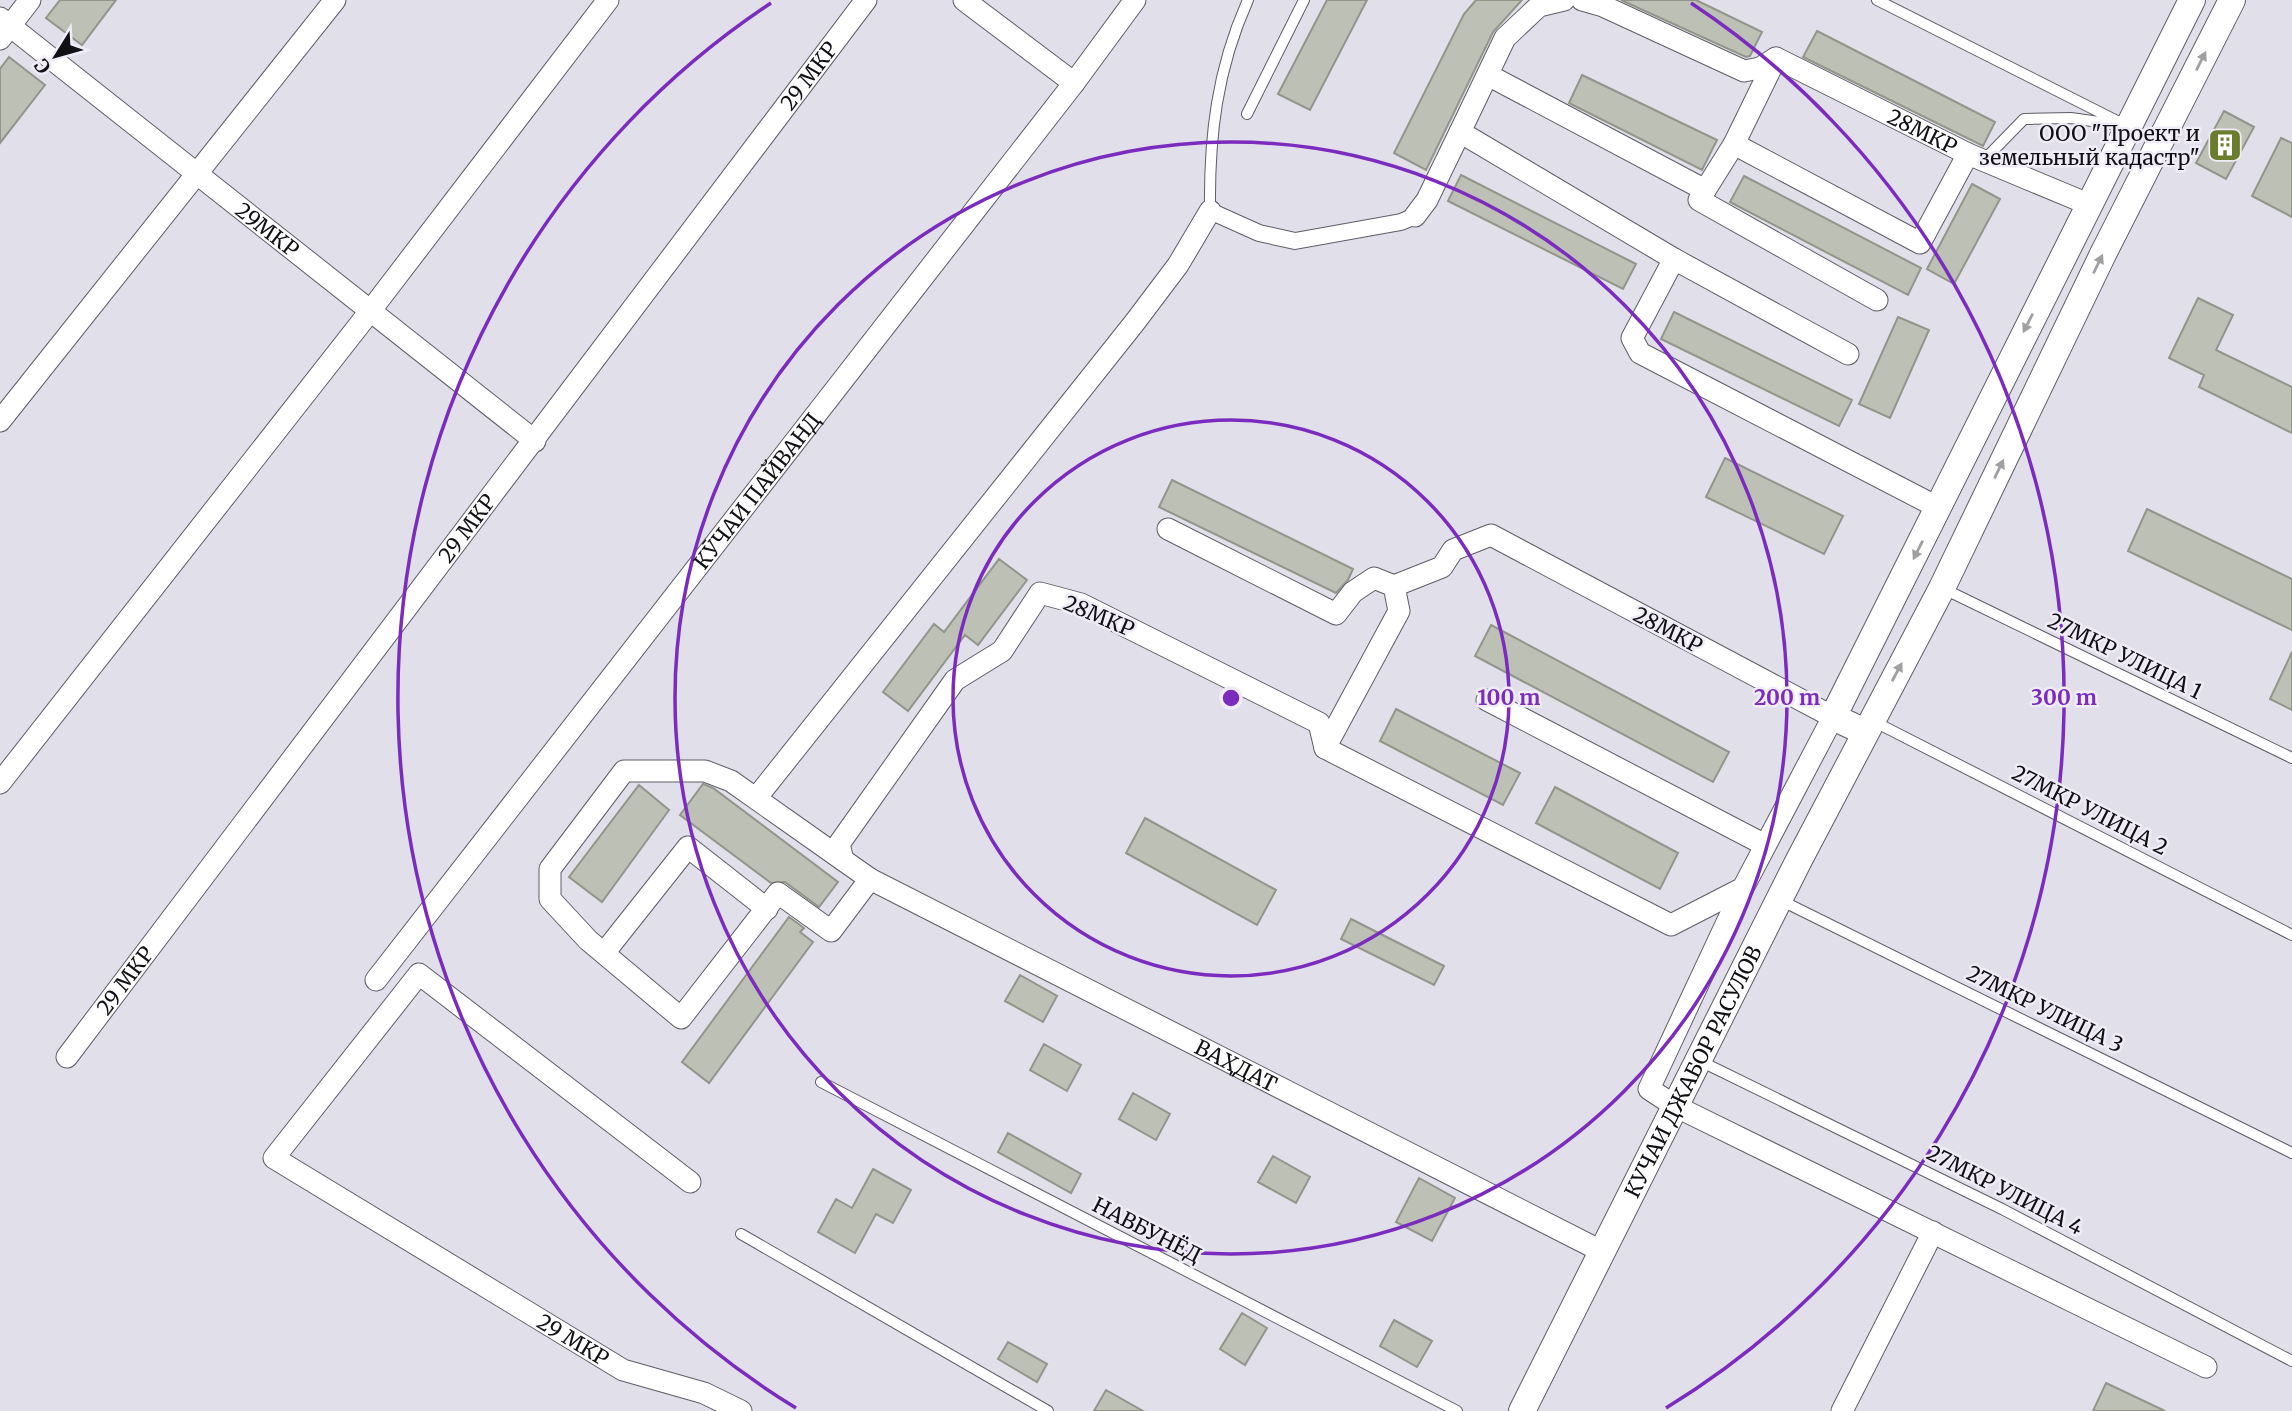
<svg xmlns="http://www.w3.org/2000/svg" width="2292" height="1411" viewBox="0 0 2292 1411" font-family="Merriweather,serif">
  <style>
    .building { fill: #bdc0b5; stroke: #92958a; stroke-width: 2 }
    .lines { fill: none; stroke-linecap: round; stroke-linejoin: round }
    .service-casing { stroke: #5f5d67; stroke-width: 12 }
    .pedestrian-casing { stroke: #5f5d67; stroke-width: 18 }
    .minor-casing { stroke: #5f5d67; stroke-width: 23 }
    .tertiary-casing { stroke: #5f5d67; stroke-width: 28 }
    .service { stroke: #fff; stroke-width: 10 }
    .pedestrian { stroke: #fff; stroke-width: 16 }
    .minor { stroke: #fff; stroke-width: 21 }
    .tertiary { stroke: #fff; stroke-width: 26 }
    .oneway { fill: #a09fa1 }
    .ring { fill: none; stroke: #7b2cbf; stroke-width: 3.5 }
    .labels { text-anchor: middle; dominant-baseline: central; stroke-width: 5; stroke-linejoin: round; paint-order: stroke }
    .street-label { font-size: 21px; fill: #111014; stroke: #efecf8 }
    .poi-label { font-size: 21px; fill: #111014; stroke: #efecf8; text-anchor: end }
    .centre { fill: #7b2cbf; stroke: #efecf8; stroke-width: 3.5 }
    .ring-label { font-size: 21px; text-anchor: middle; font-weight: bold; fill: #7b2cbf; stroke: #efecf8; stroke-width: 5; stroke-linejoin: round; paint-order: stroke }
  </style>
  <rect width="100%" height="100%" fill="#e1dfea"/>
  <path class="building" d="M60 0H116L82 45 46 18Z
    M1327 0H1367L1310 110 1278 94Z
    M1476 0H1522L1493 32 1426 170 1394 153 1464 14Z
    M1621 0H1696L1762 32 1750 56 1746 57Z
    M1817 31 1995 122 1983 146 1803 57Z
    M9 57 45 85 0 143V69Z
    M1582 75 1717 140 1702 170 1569 103Z
    M2224 111 2254 127 2226 179 2196 163Z
    M2281 138 2292 143V217L2252 196Z
    M1461 175 1636 264 1623 289 1448 201Z
    M1744 176 1921 268 1908 295 1730 202Z
    M1972 184 2000 199 1954 284 1927 269Z
    M2198 298 2233 315 2216 350 2292 387V433L2199 387 2204 375 2169 358Z
    M1674 312 1852 400 1839 426 1661 339Z
    M1898 317 1929 330 1890 418 1859 404Z
    M1725 458 1843 516 1824 554 1706 497Z
    M1172 480 1353 569 1348 580 1336 593 1159 507Z
    M2147 509 2292 579V630L2128 551Z
    M999 559 1027 580 978 645 965 635 908 711 883 692 934 624 944 632Z
    M1491 625 1729 752 1713 782 1475 656Z
    M2292 652V710L2270 699Z
    M1396 709 1520 773 1503 805 1380 741Z
    M703 784 713 788 838 882 819 907 785 882 771 883 680 815Z
    M639 785 669 810 602 902 569 877Z
    M1555 787 1678 853 1660 889 1536 823Z
    M1145 818 1276 890 1257 925 1126 853Z
    M789 917 804 928 800 932 813 942 709 1083 682 1062Z
    M1351 919 1444 966 1434 985 1341 939Z
    M1020 975 1057 996 1043 1022 1005 1001Z
    M1044 1044 1081 1065 1067 1091 1030 1070Z
    M1133 1093 1170 1114 1156 1140 1119 1119Z
    M1008 1133 1081 1174 1071 1193 998 1152Z
    M1273 1156 1310 1177 1296 1203 1258 1182Z
    M873 1169 911 1190 893 1223 876 1214 855 1253 818 1232 836 1199 852 1208Z
    M1419 1178 1455 1198 1432 1241 1396 1222Z
    M1242 1313 1267 1328 1245 1365 1220 1349Z
    M1394 1320 1432 1341 1417 1367 1380 1346Z
    M1008 1342 1047 1364 1037 1382 998 1359Z
    M2106 1383 2165 1411H2093Z
    M1106 1390 1143 1411H1094Z"/>
  <g class="lines">
    <g class="service-casing">
      <path id="service" d="M1877 0 2127 126 2071 118 2024 119 1985 159
        M1247 114 1304 0
        M1210 211C1209 136 1217 69 1248 0
        M1942 588 2292 758
        M1873 721 2292 935
        M1780 900 2292 1153
        M1698 1060 2002 1209 2292 1361
        M821 1082 1457 1411
        M741 1234 1048 1411"/>
    </g>
    <g class="pedestrian-casing">
      <path id="pedestrian" d="M1210 211 1259 233 1295 241 1401 222 1415 216"/>
    </g>
    <g class="minor-casing">
      <g id="minor">
        <path d="M964 0 1074 83"/>
        <path d="M1564 0 1539 6 1505 38 1460 132 1674 259"/>
        <path id="s1" d="M1582 0 1603 6 1744 71 1760 68 1776 58 1968 154 1920 243 1734 144 1699 200 1877 300"/>
        <path id="s2" d="M0 18 535 441"/>
        <path d="M0 39 30 0"/>
        <path d="M1488 75 1705 190"/>
        <path d="M1734 144 1776 58"/>
        <path d="M1968 154 2088 204"/>
        <path d="M1415 216 1427 200 1460 132"/>
        <path d="M1848 354 1674 259 1632 338 1640 353 1939 508"/>
        <path d="M0 421 335 0"/>
        <path d="M1168 529 1336 614 1353 592 1374 578 1394 586 1399 611 1325 748 1671 925 1743 888 1833 717 1491 535 1453 550 1442 567 1394 586"/>
        <path d="M1487 700 1765 845"/>
        <path id="s3" d="M1325 748 1319 723 1081 604 1040 593 1002 651 955 680 839 844 843 860 870 879 1603 1252"/>
        <path d="M0 783 371 310 608 0"/>
        <path d="M757 797 1135 322 1178 265 1210 211"/>
        <path d="M843 860 731 781 705 771H624L550 869V899L588 940 681 1018 778 893 831 931 870 879"/>
        <path d="M1743 888 1649 1089 1675 1106 2206 1367"/>
        <path d="M604 953 688 847 767 909"/>
        <path id="s4" d="M376 980 1074 83 1135 0"/>
        <path id="s5" d="M67 1057 866 0"/>
        <path id="s6" d="M690 1182 419 974 274 1158 623 1370 704 1393 741 1411"/>
        <path d="M1842 1411 1933 1232"/>
      </g>
    </g>
    <g class="tertiary-casing">
      <g id="tertiary">
        <path d="M1865 732 1833 717 2192 0"/>
        <path id="s7" d="M1522 1411 1799 860 1942 588 2103 254 2232 0"/>
      </g>
    </g>
    <use href="#service" class="service"/>
    <use href="#pedestrian" class="pedestrian"/>
    <use href="#minor" class="minor"/>
    <use href="#tertiary" class="tertiary"/>
  </g>
  <defs><path id="oneway-solid" d="M-6-.8H1V-3.2L6.5 0L1 3.2V.8H-6Z" transform="scale(1.75)"/></defs>
  <g class="oneway">
    <use href="#oneway-solid" transform="translate(2201 61) rotate(-63)"/>
    <use href="#oneway-solid" transform="translate(2098 264) rotate(-64)"/>
    <use href="#oneway-solid" transform="translate(2028 323) rotate(117)"/>
    <use href="#oneway-solid" transform="translate(1999 469) rotate(-64)"/>
    <use href="#oneway-solid" transform="translate(1918 550) rotate(117)"/>
    <use href="#oneway-solid" transform="translate(1897 672) rotate(-62)"/>
  </g>
  <g class="ring">
    <circle cx="1231" cy="698" r="278"/>
    <circle cx="1231" cy="698" r="556"/>
    <path d="M796 1408A833 833 0 0 1 771 3M1691 3A833 833 0 0 1 1666 1408"/>
  </g>
  <defs>
    <g id="building-square" transform="scale(1.75)"><rect x="-9" y="-9" width="18" height="18" rx="4" fill="#6a7d2c" stroke="#efecf8"/><path d="M-4-6H4V6H1V3H-1V6H-4ZM-2.5-4.3h1.7v1.8h-1.7ZM.8-4.3h1.7v1.8H.8ZM-2.5-1h1.7V.8h-1.7ZM.8-1h1.7V.8H.8Z" fill="#fff"/></g>
  </defs>
  <g fill-rule="evenodd">
    <use href="#building-square" x="2225" y="145"/>
  </g>
  <g class="labels">
    <g class="street-label">
      <text stroke="none"><textPath href="#s5" startOffset="1230">29 МКР</textPath></text>
      <text stroke="none"><textPath href="#s1" startOffset="376">28МКР</textPath></text>
      <text stroke="none"><textPath href="#s2" startOffset="341">29МКР</textPath></text>
      <text stroke="none"><textPath href="#s4" startOffset="620">КӮЧАИ ПАЙВАНД</textPath></text>
      <text stroke="none"><textPath href="#s5" startOffset="663">29 МКР</textPath></text>
      <text transform="translate(1099 616) rotate(23)">28МКР</text>
      <text transform="translate(1668 630) rotate(28)">28МКР</text>
      <text transform="translate(2125 656) rotate(26)">27МКР УЛИЦА 1</text>
      <text transform="translate(2090 810) rotate(27)">27МКР УЛИЦА 2</text>
      <text stroke="none"><textPath href="#s5" startOffset="96">29 МКР</textPath></text>
      <text transform="translate(2045 1009) rotate(26)">27МКР УЛИЦА 3</text>
      <text stroke="none"><textPath href="#s3" startOffset="1120">ВАҲДАТ</textPath></text>
      <text stroke="none"><textPath href="#s7" startOffset="380">КУЧАИ ДЖАБОР РАСУЛОВ</textPath></text>
      <text transform="translate(2005 1190) rotate(27)">27МКР УЛИЦА 4</text>
      <text transform="translate(1147 1230) rotate(27)">НАВБУНЁД</text>
      <text stroke="none"><textPath href="#s6" startOffset="926">29 МКР</textPath></text>
    </g>
    <g class="poi-label">
      <text x="2200" y="133">ООО "Проект и<tspan x="2200" dy="24">земельный кадастр"</tspan></text>
    </g>
  </g>
  <circle cx="1231" cy="698" r="10" class="centre"/>
  <g class="ring-label">
    <text x="1509" y="705">100 m</text>
    <text x="1787" y="705">200 m</text>
    <text x="2064" y="705">300 m</text>
  </g>
  <g transform="translate(56 56) rotate(233)" stroke="#efecf8" stroke-width="5" paint-order="stroke">
  <path d="M0-5L12 26L0 18L-12 26Z" fill="#111014"/>
  <text y="-10" font-size="19" font-weight="bold" text-anchor="middle" fill="#111014">С</text>
  </g>
</svg>
